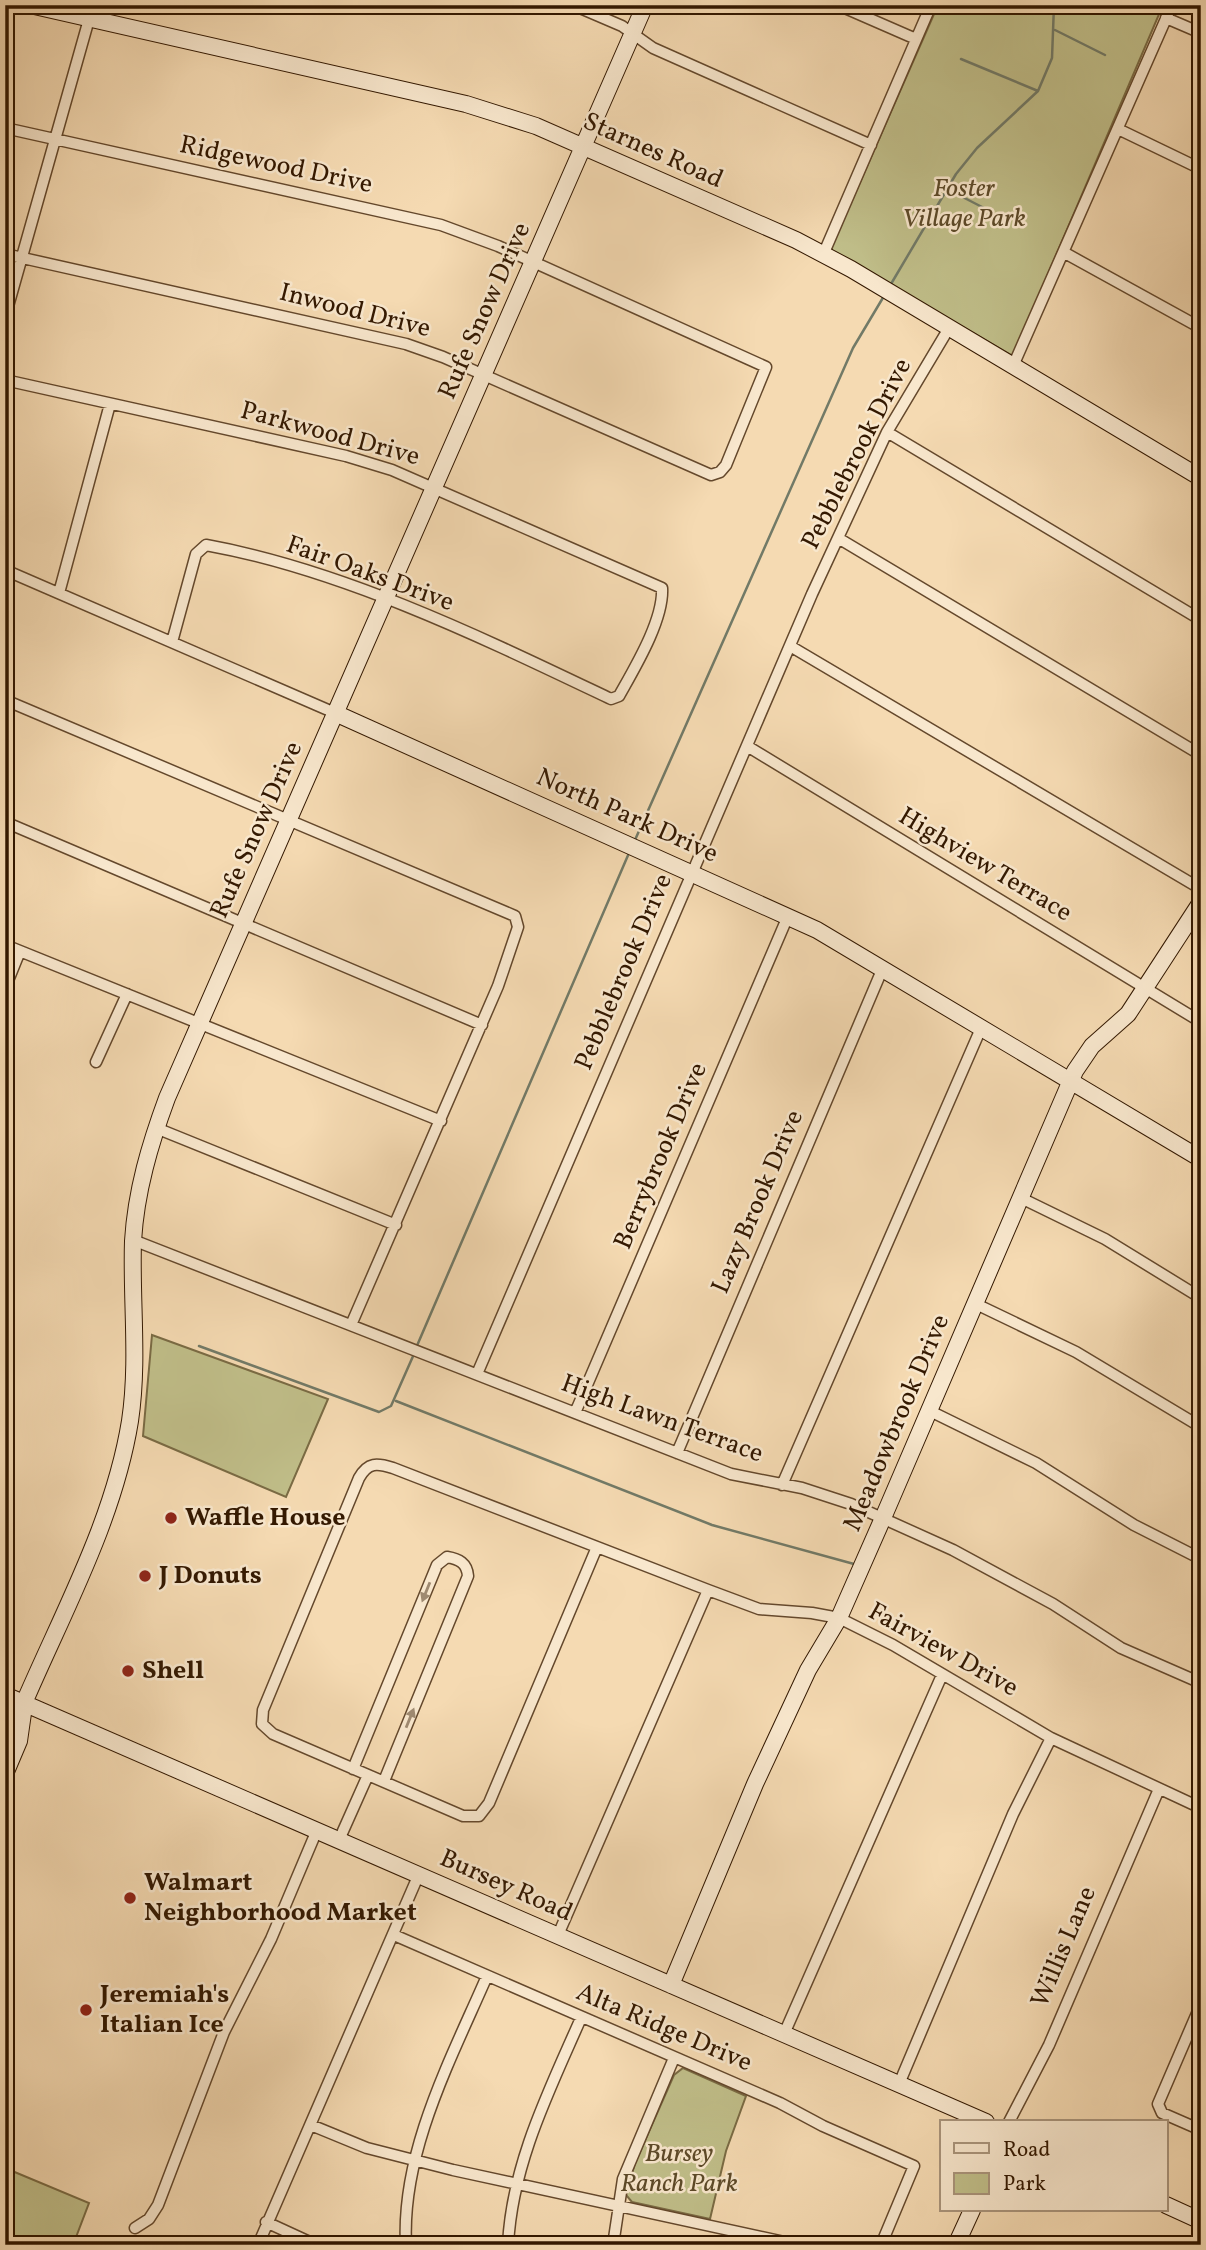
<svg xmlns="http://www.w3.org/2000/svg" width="1206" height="2250" viewBox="0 0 1206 2250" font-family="Vollkorn,serif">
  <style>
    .green { fill: #c0be89; stroke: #7a6b44; stroke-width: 2 }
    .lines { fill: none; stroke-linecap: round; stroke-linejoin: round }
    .stream { stroke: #727a67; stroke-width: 2.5 }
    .street-casing { stroke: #64482c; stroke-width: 13 }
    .secondary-casing { stroke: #331800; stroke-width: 18 }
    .street { stroke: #f8e7cd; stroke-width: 10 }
    .secondary { stroke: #f8e7cd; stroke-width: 16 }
    .oneway { fill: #9f8a71 }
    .poi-dot { fill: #8f2418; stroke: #f8e7cd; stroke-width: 2.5 }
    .labels { text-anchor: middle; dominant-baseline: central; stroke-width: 5; stroke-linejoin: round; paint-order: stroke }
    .street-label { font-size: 26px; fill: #331800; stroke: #f8e7cd }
    .park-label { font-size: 26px; font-style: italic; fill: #5d4a29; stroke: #f8e7cd }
    .poi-label { font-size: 26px; font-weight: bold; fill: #331800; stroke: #f8e7cd; text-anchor: start }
  </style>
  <rect width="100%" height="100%" fill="#f5dab2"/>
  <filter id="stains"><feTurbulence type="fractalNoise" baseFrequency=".00286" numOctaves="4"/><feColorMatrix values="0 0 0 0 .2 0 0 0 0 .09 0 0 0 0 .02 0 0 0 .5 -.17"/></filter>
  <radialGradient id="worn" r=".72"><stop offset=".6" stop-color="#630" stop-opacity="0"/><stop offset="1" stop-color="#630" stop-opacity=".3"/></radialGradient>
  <path class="green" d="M938 5H1163L1013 356 830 250Z
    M152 1335 328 1399 286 1497 143 1436Z
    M683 2068 746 2096 726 2151 710 2219 632 2202 626 2195 635 2163 674 2075Z
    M5 2168 89 2203 73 2245H5Z"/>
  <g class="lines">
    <path class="stream" d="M1055 30 1105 55
      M961 59 1038 91
      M947 189 984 208
      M891 284 956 174 977 148 1038 91 1052 58 1054 5
      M635 840 853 348 884 296
      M199 1346 379 1412 391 1406 414 1354
      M416 1348 629 853
      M396 1401 712 1525 854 1564"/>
    <g class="street-casing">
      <path id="street" d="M573 5 622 26 653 48 871 145
        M838 5 916 39
        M1166 18 1201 33
        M5 128 441 225 498 246 766 367 726 465 720 472 711 475 443 357 406 344 5 254
        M1118 129 1201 169
        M1065 253 1201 328
        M823 255 931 5
        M5 317 93 5
        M1013 366 1172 5
        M5 380 346 456 392 470 662 588C664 620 634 669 619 696L611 699C485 639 344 570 206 545L196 554 172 642
        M887 432 1201 620
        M838 538 1201 755
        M5 570 335 713
        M59 593 110 404
        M790 646 1201 889
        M5 700 515 916 518 927 498 986 351 1325
        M747 746 1201 1022
        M5 822 482 1025
        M5 945 441 1121
        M5 988 20 951
        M96 1062 127 994
        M156 1128 396 1225
        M1021 1198 1105 1239 1201 1298
        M133 1240 731 1474 802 1488 851 1504 953 1550 1053 1604 1121 1648 1201 1683
        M976 1304 1076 1352 1201 1427
        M477 1374 812 594 887 432 949 328
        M930 1411 1036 1463 1134 1525 1201 1559
        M575 1413 788 916
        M677 1453 882 970
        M782 1485 982 1026
        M597 1547 489 1803 479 1816H463L273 1734 262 1724 263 1710 359 1478C368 1462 377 1463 393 1468L708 1590 759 1609 812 1613 839 1618 893 1645 1051 1738 1201 1808
        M353 1769 437 1565 447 1557C459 1559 467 1563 468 1576L384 1781
        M339 1840 368 1775
        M394 1935 780 2103 823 2126 914 2166 881 2245
        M558 1935 708 1590
        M1201 2004 1158 2104 1162 2113 1201 2130
        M784 2034 942 1675
        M899 2084 1013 1814 1051 1738
        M1009 2122 1049 2045 1159 1789
        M311 2125 367 2148 453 2170 798 2245
        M266 2222 316 2245
        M135 2228 149 2219 158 2205 224 2032 271 1939 317 1830
        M258 2245 419 1874
        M406 2245C401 2152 451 2059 487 1976
        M508 2245C512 2164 549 2091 581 2018
        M613 2245 623 2179 674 2058"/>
    </g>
    <g class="secondary-casing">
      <path id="secondary" d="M30 5 466 104 536 126 796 240 851 269 1201 478
        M335 713 817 930 1201 1159
        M5 1695 986 2122
        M5 1730 24 1703C63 1612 114 1520 130 1421 139 1361 131 1301 133 1241 136 1191 150 1144 167 1098L645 5
        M5 1774 19 1741 24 1706
        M671 1985 755 1784 808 1670 839 1618 883 1518 1075 1071 1092 1046 1128 1014 1201 902
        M1166 2205 1201 2221
        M956 2245 972 2210"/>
    </g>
    <use href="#street" class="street"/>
    <use href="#secondary" class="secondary"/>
  </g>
  <defs><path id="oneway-solid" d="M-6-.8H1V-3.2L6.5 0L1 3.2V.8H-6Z" transform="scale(1.75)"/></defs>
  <g class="oneway">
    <use href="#oneway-solid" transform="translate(426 1592) rotate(112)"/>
    <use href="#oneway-solid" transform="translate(410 1718) rotate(-68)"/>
  </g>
  <g class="poi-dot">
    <circle cx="171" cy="1518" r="7"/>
    <circle cx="145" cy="1576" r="7"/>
    <circle cx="128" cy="1671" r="7"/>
    <circle cx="130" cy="1898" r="7"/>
    <circle cx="86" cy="2010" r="7"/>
  </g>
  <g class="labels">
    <g class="street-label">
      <text transform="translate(653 151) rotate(24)">Starnes Road</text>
      <text transform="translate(276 165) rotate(12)">Ridgewood Drive</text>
      <text transform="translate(355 311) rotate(14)">Inwood Drive</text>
      <text transform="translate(485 311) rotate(-66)">Rufe Snow Drive</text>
      <text transform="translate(330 434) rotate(15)">Parkwood Drive</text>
      <text transform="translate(857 454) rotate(-63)">Pebblebrook Drive</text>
      <text transform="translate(370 574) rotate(20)">Fair Oaks Drive</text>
      <text transform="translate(627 816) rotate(24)">North Park Drive</text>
      <text transform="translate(257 830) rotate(-66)">Rufe Snow Drive</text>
      <text transform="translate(985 865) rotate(31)">Highview Terrace</text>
      <text transform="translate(624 972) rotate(-67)">Pebblebrook Drive</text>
      <text transform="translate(661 1156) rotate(-67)">Berrybrook Drive</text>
      <text transform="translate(758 1202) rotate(-67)">Lazy Brook Drive</text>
      <text transform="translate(662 1419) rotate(20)">High Lawn Terrace</text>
      <text transform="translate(897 1423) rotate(-67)">Meadowbrook Drive</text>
      <text transform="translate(943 1650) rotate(29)">Fairview Drive</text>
      <text transform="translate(506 1886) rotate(24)">Bursey Road</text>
      <text transform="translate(1064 1947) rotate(-67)">Willis Lane</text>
      <text transform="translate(664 2028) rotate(23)">Alta Ridge Drive</text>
    </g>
    <g class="park-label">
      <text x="964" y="189">Foster<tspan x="964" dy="30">Village Park</tspan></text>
      <text x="679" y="2154">Bursey<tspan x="679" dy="30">Ranch Park</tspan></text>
    </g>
    <g class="poi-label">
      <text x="185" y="1518">Waffle House</text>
      <text x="159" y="1576">J Donuts</text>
      <text x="142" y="1671">Shell</text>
      <text x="144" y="1883">Walmart<tspan x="144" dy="30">Neighborhood Market</tspan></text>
      <text x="100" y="1995">Jeremiah's<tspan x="100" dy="30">Italian Ice</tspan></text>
    </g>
  </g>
  <rect width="1206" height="2250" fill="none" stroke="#f5dab2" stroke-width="28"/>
  <rect x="7" y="7" width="1192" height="2236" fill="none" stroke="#331800" stroke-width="3.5"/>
  <rect x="14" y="14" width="1178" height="2222" fill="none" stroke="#331800" stroke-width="2"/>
  <rect x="940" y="2120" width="228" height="91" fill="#f8e7cd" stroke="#a9947b" stroke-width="2"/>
  <rect x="954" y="2143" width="35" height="10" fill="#f8e7cd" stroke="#a9947b" stroke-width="2"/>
  <text x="1003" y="2156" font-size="21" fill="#331800">Road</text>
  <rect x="954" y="2173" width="35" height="21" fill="#c0be89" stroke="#a9947b" stroke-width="2"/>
  <text x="1003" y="2190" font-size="21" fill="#331800">Park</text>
  <rect width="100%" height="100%" filter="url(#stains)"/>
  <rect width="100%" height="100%" fill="url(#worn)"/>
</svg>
